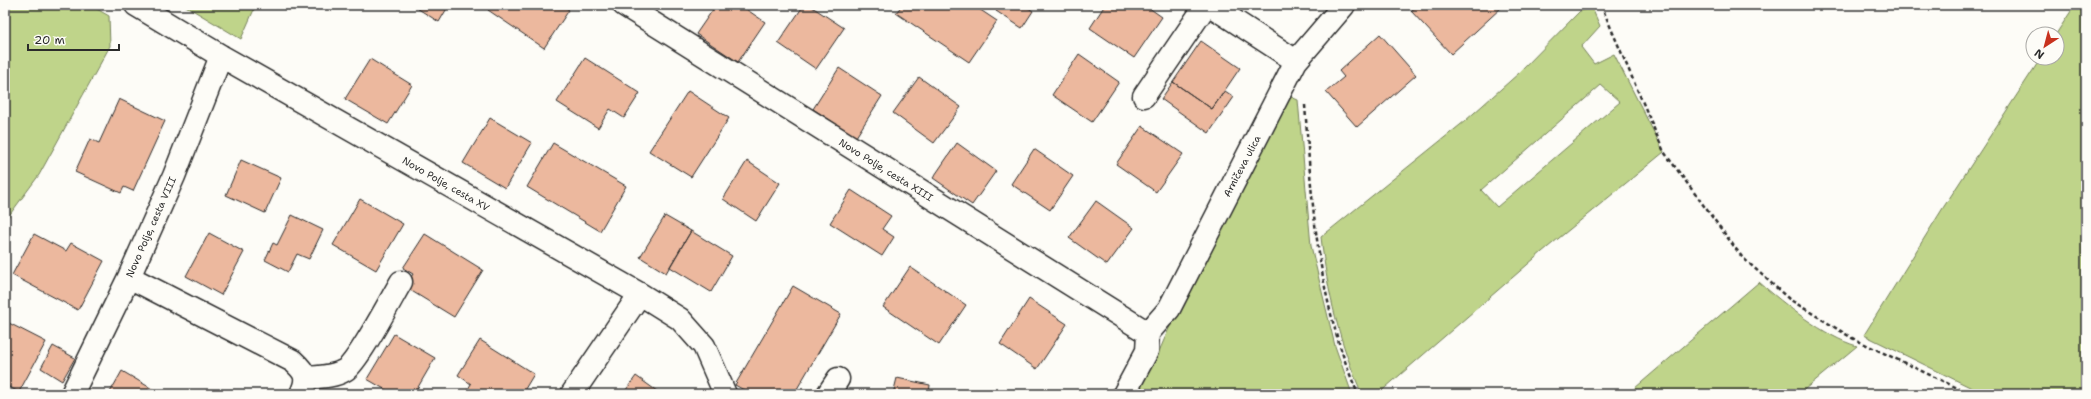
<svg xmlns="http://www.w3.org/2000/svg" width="2091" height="399" viewBox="0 0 2091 399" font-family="'Shantell Sans',sans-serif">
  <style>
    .green { fill: #bfd48a; stroke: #75805a; fill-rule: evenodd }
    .building { fill: #ecb89e; stroke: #2b2b2b }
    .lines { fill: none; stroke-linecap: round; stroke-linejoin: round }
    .minor-casing { stroke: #2b2b2b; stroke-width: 25 }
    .path { stroke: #2b2b2b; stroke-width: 2.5; stroke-dasharray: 4 3; stroke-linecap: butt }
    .minor { stroke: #fdfcf7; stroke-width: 22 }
    .labels { text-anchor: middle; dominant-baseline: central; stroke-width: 4; stroke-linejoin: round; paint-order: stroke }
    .street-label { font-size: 10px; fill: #2b2b2b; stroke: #fdfcf7 }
  </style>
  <rect width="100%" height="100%" fill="#fdfcf7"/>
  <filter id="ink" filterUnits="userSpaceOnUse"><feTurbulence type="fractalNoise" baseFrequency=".025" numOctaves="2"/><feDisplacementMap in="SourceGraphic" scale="8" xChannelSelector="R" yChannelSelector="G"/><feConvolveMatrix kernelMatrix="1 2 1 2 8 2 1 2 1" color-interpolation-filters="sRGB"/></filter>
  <g filter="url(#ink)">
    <path class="green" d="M5 5H90L109 16 110 46 39 175 5 221Z
      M184 5H256L241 39Z
      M2075 5H2086V394H1984L1864 335 1943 208 2041 58H2057L2056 34Z
      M1592 8 1600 26 1581 47 1594 64 1614 54 1664 152 1542 252 1378 394H1362C1340 345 1327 291 1321 237L1465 121 1519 73 1580 11ZM1601 85 1620 102 1497 207 1481 190Z
      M1291 97 1298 100 1311 246 1335 346 1352 394H1135L1154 363 1177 310 1267 136Z
      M1759 282C1784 304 1825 337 1857 346L1799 394H1628Z"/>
    <path class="building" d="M412 5H449L439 22Z
      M492 5H562L569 10 544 48 488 10Z
      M716 5H740L765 22 738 62 696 34Z
      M804 5H809L844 28 816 69 778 43Z
      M902 5H973L997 21 969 62 896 13Z
      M1001 5H1024L1033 11 1022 28 996 11Z
      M1105 5H1145L1162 17 1134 58 1090 28Z
      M1418 5H1500L1502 7 1451 54 1411 11Z
      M1380 34 1416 75 1357 127 1326 92 1344 77 1339 71Z
      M1201 41 1240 68 1212 109 1173 82Z
      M1079 54 1119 82 1092 122 1052 95Z
      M585 58 640 93 624 118 610 109 598 128 557 102Z
      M370 59 412 85 388 124 345 99Z
      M839 68 882 96 856 137 813 109Z
      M919 77 961 107 934 143 893 113Z
      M1173 82 1212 109 1225 91 1234 97 1209 133 1161 99Z
      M688 91 729 118 691 177 649 151Z
      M119 99 165 121 133 191 124 187 121 193 75 172 90 139 99 143Z
      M490 118 532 143 505 188 463 163Z
      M1142 126 1183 154 1156 192 1116 164Z
      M553 143 626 186 600 231 527 187Z
      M957 143 996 171 972 205 933 178Z
      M1034 149 1073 176 1050 210 1011 184Z
      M241 160 281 178 265 213 226 195Z
      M747 161 780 183 756 221 723 199Z
      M851 190 891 216 882 229 894 237 882 256 830 223Z
      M360 199 403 224 376 270 333 245Z
      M1096 201 1134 228 1107 265 1069 238Z
      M292 215 323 230 309 259 297 254 288 272 265 260 273 243 277 245Z
      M665 216 691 231 666 273 640 257Z
      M691 231 732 256 711 292 670 267Z
      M209 233 244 252 221 295 186 276Z
      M34 234 66 251 71 243 104 261 78 310 12 275Z
      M425 234 483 270 454 317 405 287 413 274 403 268Z
      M910 267 966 305 939 345 883 307Z
      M793 286 841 314 794 394H751L735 385Z
      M1029 299 1067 324 1037 369 1000 344Z
      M5 321 46 342 19 392 5 385Z
      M394 334 435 358 414 394H393L367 379Z
      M480 340 534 374 522 394H477L468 389 471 384 458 375Z
      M53 346 75 358 62 381 41 368Z
      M122 371 159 393V394H109Z
      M636 376 661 394H623Z
      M897 378 930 385 929 394H893Z"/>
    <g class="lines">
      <g class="minor-casing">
        <path id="minor" d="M136 5 221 56 640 294 680 319 704 346 725 394
          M624 5 1148 333
          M1210 5 1296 61
          M1144 96 1206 5
          M129 277 293 361C305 372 309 377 301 394
          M1148 333 1169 309 1296 61 1344 5
          M306 378C318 377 334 377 345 370 358 362 391 299 401 282
          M72 394 129 277 174 176 221 56
          M572 394 640 294
          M828 394 838 379
          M1124 394 1147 351 1148 333"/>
      </g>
      <path class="path" d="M1601 5 1664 152 1742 257 1789 299 1852 338 1970 394
        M1305 105C1312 204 1317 301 1358 394"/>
      <use href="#minor" class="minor"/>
    </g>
  </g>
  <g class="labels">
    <g class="street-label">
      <text transform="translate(1242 166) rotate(-62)">Arničeva ulica</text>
      <text transform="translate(886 170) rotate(32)">Novo Polje, cesta XIII</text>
      <text transform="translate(446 184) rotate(30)">Novo Polje, cesta XV</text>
      <text transform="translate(151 227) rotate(-66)">Novo Polje, cesta VIII</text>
    </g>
  </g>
  <rect width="2091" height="399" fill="none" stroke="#fdfcf7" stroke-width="20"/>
  <rect x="10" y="10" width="2071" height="379" fill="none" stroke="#2b2b2b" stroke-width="1.5" filter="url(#ink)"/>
  <g transform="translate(2045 46) rotate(216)"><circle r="19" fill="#fdfcf7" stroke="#a9a8a5"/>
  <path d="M0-3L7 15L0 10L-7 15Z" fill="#c8321e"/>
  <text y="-6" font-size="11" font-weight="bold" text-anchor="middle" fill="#2b2b2b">N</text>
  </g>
  <path d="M28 44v6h91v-6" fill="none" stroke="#2b2b2b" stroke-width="2"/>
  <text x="34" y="44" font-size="12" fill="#2b2b2b" stroke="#fdfcf7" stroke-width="3" paint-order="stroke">20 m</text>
</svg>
